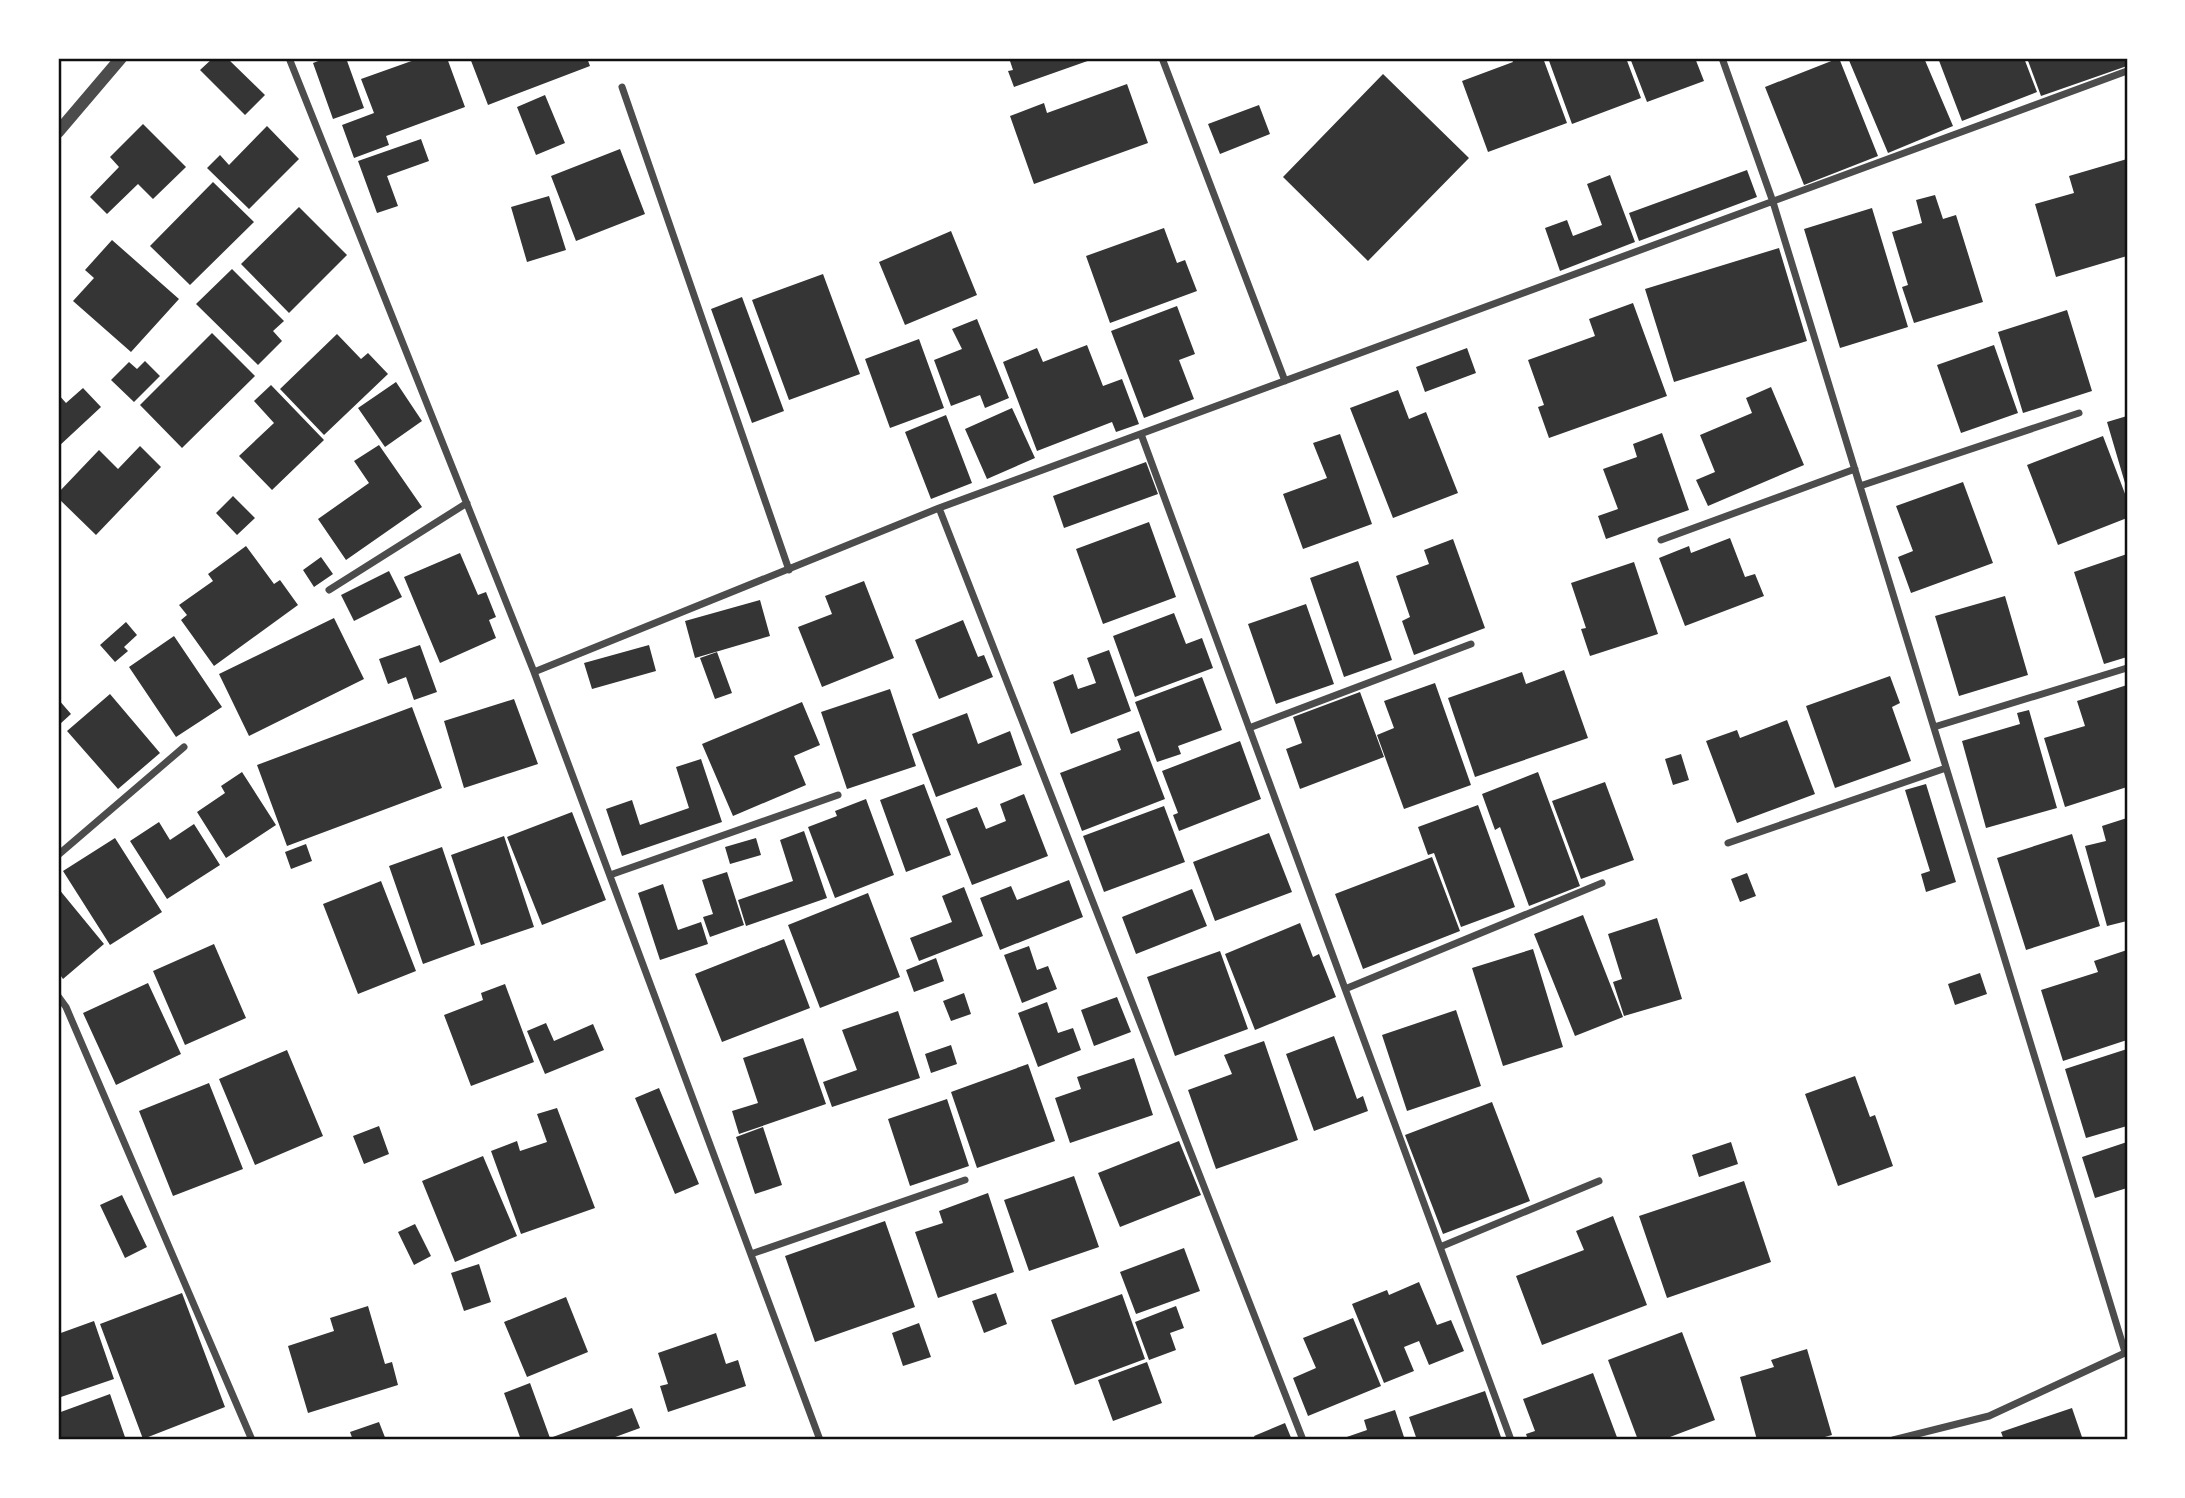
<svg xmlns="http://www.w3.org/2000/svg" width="2185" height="1498" viewBox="0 0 2185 1498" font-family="'Source Sans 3',sans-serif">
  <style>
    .building { fill: #353535 }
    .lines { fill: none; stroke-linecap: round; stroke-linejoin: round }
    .minor { stroke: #4c4c4c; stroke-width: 7 }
    .tertiary { stroke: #4c4c4c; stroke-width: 12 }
    .neatline { fill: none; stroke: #111; stroke-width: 2.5 }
  </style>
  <rect width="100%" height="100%" fill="#fff"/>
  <path class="building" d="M213 58H227L265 95 245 115 200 70Z
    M326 58H346L364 108 333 119 313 63Z
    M420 58H447L465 107 386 136 389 145 354 158 342 125 374 113 361 79Z
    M470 58H587L590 66 488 105Z
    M1009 58H1096L1014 87 1008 71 1013 70Z
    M1511 58H1543L1567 123 1488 152 1462 81 1513 62Z
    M1548 58H1626L1641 98 1572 124Z
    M1630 58H1695L1704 81 1647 102Z
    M1839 58 1878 156 1804 185 1765 87Z
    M1848 58H1924L1953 126 1888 153Z
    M1938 58H2024L2037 92 1962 121Z
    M2027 58H2127V66L2041 96Z
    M1383 74 1469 158 1368 261 1283 177Z
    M1127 84 1148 143 1034 184 1010 116 1044 103 1047 113Z
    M545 95 565 143 536 155 517 107Z
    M1259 105 1270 134 1220 154 1208 124Z
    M143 124 186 167 153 199 138 184 107 214 90 197 119 167 110 157Z
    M267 126 299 159 249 209 207 168 220 155 229 165Z
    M421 139 429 161 387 176 398 206 377 213 358 161Z
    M620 149 645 214 576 241 551 176Z
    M2127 159V256L2056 277 2035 204 2074 193 2069 176Z
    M1747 170 1757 197 1639 241 1629 213Z
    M1610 175 1635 242 1560 271 1545 228 1567 220 1573 236 1602 225 1587 184Z
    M213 182 254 222 190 285 150 246Z
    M1935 195 1943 219 1956 215 1983 302 1914 323 1902 287 1908 285 1892 232 1922 223 1916 200Z
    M549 196 566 250 527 262 511 207Z
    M299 207 347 255 289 313 241 264Z
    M1872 208 1908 327 1840 348 1804 229Z
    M1164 228 1177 263 1185 260 1197 291 1110 323 1086 256Z
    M951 231 977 295 905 325 879 262Z
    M112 240 179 299 131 352 73 301 94 278 85 270Z
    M1779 248 1807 341 1674 382 1645 289Z
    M232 269 284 321 273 331 282 341 258 365 196 304Z
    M823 274 860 374 789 400 752 300Z
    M742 297 784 411 752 423 711 309Z
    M1633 303 1667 396 1549 438 1538 407 1544 405 1528 360 1595 336 1589 319Z
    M1177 306 1195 354 1179 360 1194 399 1144 418 1111 331Z
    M2067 310 2092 391 2023 413 1998 332Z
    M977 319 1009 398 985 408 980 395 951 406 934 360 962 349 952 329Z
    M212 333 255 376 182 448 140 405Z
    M337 334 361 359 368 353 388 374 324 435 280 389Z
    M919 339 944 408 890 428 865 359Z
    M1087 345 1103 386 1122 379 1139 424 1116 432 1112 422 1037 451 1003 362 1037 348 1043 362Z
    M1994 345 2018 413 1961 433 1937 365Z
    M1467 348 1476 373 1425 392 1416 367Z
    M145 361 160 376 134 402 111 380 129 362 137 369Z
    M396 382 422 421 385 447 358 408Z
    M271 385 324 440 272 490 239 456 274 423 254 401Z
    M1771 387 1804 465 1708 506 1696 480 1715 472 1700 435 1752 413 1746 398Z
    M83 388 101 407 58 447V394L66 403Z
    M1398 390 1409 419 1426 412 1458 493 1393 518 1350 408Z
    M1012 408 1035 458 987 479 965 429Z
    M946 415 972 483 931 499 905 432Z
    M2127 416V490L2107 422Z
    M1662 433 1689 510 1606 539 1598 516 1618 509 1603 469 1637 457 1633 444Z
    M1340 434 1372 524 1303 549 1283 494 1327 478 1313 443Z
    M2103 436 2127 499V518L2058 545 2027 465Z
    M379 445 422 507 346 560 318 519 369 483 354 461Z
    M140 446 161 467 96 535 58 498V493L99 450 118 469Z
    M1146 462 1158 494 1064 528 1053 496Z
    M1963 482 1993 563 1911 593 1898 557 1913 551 1896 506Z
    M233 496 255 518 237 535 216 513Z
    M1149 522 1176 597 1103 624 1076 549Z
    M1730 538 1745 577 1755 574 1764 596 1685 626 1659 558 1689 546 1691 553Z
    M1453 539 1485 628 1414 655 1402 621 1410 617 1396 576 1429 564 1424 550Z
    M246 546 274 584 280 580 298 605 214 666 181 620 187 615 179 605 213 581 208 574Z
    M460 553 478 595 486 592 496 617 489 620 496 638 440 663 404 577Z
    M2127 554V657L2104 664 2074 572Z
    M321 557 333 574 314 587 303 570Z
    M1358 561 1392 660 1344 677 1310 578Z
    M1634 562 1658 634 1590 656 1581 629 1586 628 1571 583Z
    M389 571 402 597 354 621 341 595Z
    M864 581 894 658 822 687 798 627 832 614 825 596Z
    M2005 596 2028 675 1959 696 1935 616Z
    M760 600 770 636 695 658 685 621Z
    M1306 604 1334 684 1276 704 1248 624Z
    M1174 613 1186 644 1202 638 1213 668 1135 697 1113 636Z
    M334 618 364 679 249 736 219 674Z
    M963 620 978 657 984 655 993 677 939 699 915 640Z
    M126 622 137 635 124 647 128 651 115 662 100 645Z
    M174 636 222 707 176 737 129 667Z
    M420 645 437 692 414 700 406 677 388 684 379 659Z
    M649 645 656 671 592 689 584 663Z
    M1109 650 1131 711 1071 734 1053 682 1073 674 1078 689 1096 683 1087 658Z
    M717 652 732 693 715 699 700 658Z
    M1564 670 1588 738 1475 777 1448 698 1522 672 1526 684Z
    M1890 676 1900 703 1892 707 1911 761 1835 788 1806 706Z
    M1202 677 1222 730 1178 746 1181 754 1157 762 1135 702Z
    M1435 683 1471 785 1404 809 1377 735 1394 728 1384 701Z
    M2127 685V787L2065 807 2044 738 2085 726 2077 701Z
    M890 689 916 766 847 789 821 712Z
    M1360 692 1384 757 1300 789 1286 749 1302 743 1293 717Z
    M110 694 160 753 118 789 67 731Z
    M58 699 71 714 60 724 58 721Z
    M514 699 538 764 464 788 444 721Z
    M802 702 820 745 794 756 806 785 733 816 702 744Z
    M412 707 442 788 287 846 257 765Z
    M2029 710 2057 808 1986 828 1962 741 2020 724 2017 713Z
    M967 713 978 744 1010 731 1022 765 936 797 912 734Z
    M1787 720 1815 794 1737 823 1706 741 1737 730 1740 738Z
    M1139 731 1165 799 1082 831 1060 773 1121 750 1117 739Z
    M1240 741 1261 799 1179 831 1173 815 1178 813 1162 771Z
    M1681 754 1689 780 1673 785 1665 759Z
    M701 759 722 822 622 856 606 809 632 800 640 825 689 808 676 767Z
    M242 772 276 825 226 858 197 812 225 793 221 786Z
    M1538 772 1580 886 1529 906 1500 827 1495 830 1482 794Z
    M1605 782 1634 860 1581 879 1552 801Z
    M924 784 951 855 906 872 880 800Z
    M1926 784 1956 882 1926 892 1921 874 1930 871 1905 790Z
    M1024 794 1048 856 972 885 946 819 977 807 986 829 1006 821 1000 804Z
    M866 799 894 875 835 898 808 827 837 816 835 811Z
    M1478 805 1515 907 1461 927 1434 853 1428 855 1418 827Z
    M1164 806 1185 862 1104 892 1083 836Z
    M572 812 606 900 542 925 507 837Z
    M2127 818V921L2107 926 2085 846 2106 841 2102 826Z
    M159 822 170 840 194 824 220 865 167 899 130 841Z
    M804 831 827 898 746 926 738 900 793 881 780 840Z
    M1269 833 1292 892 1215 921 1193 862Z
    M2072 834 2100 926 2026 950 1997 858Z
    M504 836 534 927 481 945 451 855Z
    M115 838 162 912 110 945 63 871Z
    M756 838 761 855 730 864 725 847Z
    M306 844 312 861 291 869 285 852Z
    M442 847 475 945 423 964 389 866Z
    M1432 857 1460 931 1363 969 1335 894Z
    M727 872 744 925 710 937 703 917 713 914 702 880Z
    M1747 873 1756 896 1740 902 1731 879Z
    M1069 880 1083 917 1000 950 980 898 1011 886 1017 900Z
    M381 881 416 971 358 994 323 904Z
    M663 884 678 930 701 922 708 944 660 960 638 893Z
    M964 887 983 936 919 961 910 938 952 922 942 896Z
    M58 888 104 944 63 979 58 972Z
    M1192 889 1207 926 1136 954 1122 917Z
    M868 893 900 977 820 1008 788 925Z
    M1583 915 1623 1017 1575 1036 1534 934Z
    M1657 918 1682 999 1624 1016 1613 982 1622 979 1608 934Z
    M1300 923 1313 957 1319 954 1336 997 1255 1030 1225 954Z
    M784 939 810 1008 722 1042 695 974Z
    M214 944 246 1018 185 1045 153 971Z
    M1029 946 1037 970 1048 966 1057 989 1022 1003 1004 955Z
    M1533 949 1563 1047 1503 1066 1472 968Z
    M2127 950V1040L2063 1061 2041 990 2098 972 2094 961Z
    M1220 951 1248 1029 1175 1056 1147 977Z
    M936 958 944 981 914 992 906 970Z
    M1980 973 1987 994 1955 1005 1948 984Z
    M148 983 181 1054 116 1085 83 1013Z
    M505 984 534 1062 471 1086 444 1015 483 1000 481 993Z
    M964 993 971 1014 951 1021 943 1001Z
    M1117 997 1131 1032 1094 1046 1081 1010Z
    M1047 1002 1058 1033 1073 1028 1081 1050 1038 1067 1018 1013Z
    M1456 1010 1481 1086 1407 1111 1382 1035Z
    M898 1011 920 1078 832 1107 823 1082 857 1070 842 1030Z
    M546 1023 554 1041 593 1024 604 1050 545 1074 527 1031Z
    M1334 1036 1357 1099 1363 1096 1368 1111 1314 1131 1286 1054Z
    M803 1038 826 1104 739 1134 732 1111 758 1103 743 1058Z
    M1264 1041 1298 1140 1216 1169 1188 1090 1232 1074 1224 1055Z
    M951 1045 957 1064 931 1073 925 1054Z
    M2127 1049V1126L2086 1138 2065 1069Z
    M287 1050 323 1136 255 1165 219 1079Z
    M1134 1058 1153 1115 1070 1143 1055 1098 1081 1089 1077 1077Z
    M1028 1064 1055 1141 977 1168 951 1092Z
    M1855 1076 1870 1117 1875 1115 1893 1166 1838 1186 1805 1094Z
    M209 1083 243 1169 173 1196 139 1111Z
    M659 1088 699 1184 675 1194 635 1098Z
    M947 1099 969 1166 910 1186 888 1119Z
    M1492 1102 1530 1201 1443 1234 1405 1135Z
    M557 1108 595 1208 521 1234 491 1151 517 1141 520 1151 547 1142 537 1114Z
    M379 1126 389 1154 364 1164 353 1136Z
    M763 1127 782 1185 755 1194 736 1137Z
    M1179 1141 1201 1195 1120 1227 1098 1173Z
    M1731 1142 1738 1164 1699 1177 1692 1155Z
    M2127 1142V1188L2095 1198 2082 1157Z
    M483 1156 517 1236 455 1262 422 1181Z
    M1074 1176 1099 1247 1029 1271 1004 1200Z
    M1744 1181 1771 1262 1667 1298 1639 1216Z
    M988 1193 1014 1272 938 1298 915 1232 943 1223 939 1211Z
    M122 1195 147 1247 125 1258 100 1205Z
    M1613 1216 1647 1305 1542 1345 1516 1276 1584 1250 1576 1231Z
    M885 1221 915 1307 815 1342 785 1256Z
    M415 1224 431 1256 414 1265 398 1232Z
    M1184 1248 1200 1291 1136 1314 1120 1272Z
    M479 1264 491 1302 464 1311 451 1273Z
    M1419 1282 1437 1325 1451 1320 1464 1351 1429 1365 1419 1341 1404 1347 1414 1371 1384 1383 1352 1304 1387 1290 1389 1295Z
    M182 1293 225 1407 143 1439 100 1324Z
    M996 1293 1007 1324 984 1333 972 1301Z
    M1122 1294 1145 1359 1075 1385 1051 1320Z
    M566 1297 588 1352 527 1377 504 1322Z
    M368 1306 385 1364 392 1362 398 1385 308 1413 288 1346 334 1331 330 1318Z
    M1176 1306 1184 1328 1170 1333 1176 1350 1149 1360 1135 1322Z
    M1353 1318 1381 1386 1308 1416 1293 1378 1316 1368 1303 1338Z
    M94 1321 114 1379 58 1398V1334Z
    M919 1323 931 1357 903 1366 892 1333Z
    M1682 1332 1715 1420 1662 1440H1638L1608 1360Z
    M716 1333 726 1364 738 1360 746 1386 668 1412 660 1386 668 1384 658 1353Z
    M1807 1349 1832 1435 1814 1440H1757L1740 1377 1774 1367 1771 1360Z
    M1147 1362 1162 1403 1113 1421 1098 1380Z
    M1593 1373 1618 1440H1528L1526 1434 1535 1431 1523 1399Z
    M530 1383 550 1438 632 1408 640 1428 607 1440H521L504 1393Z
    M1485 1391 1502 1440H1417L1409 1417Z
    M110 1394 126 1440H58V1413Z
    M2072 1408 2083 1440H2004L2001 1432Z
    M1395 1410 1405 1440H1338L1367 1430 1364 1420Z
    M379 1422 386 1440H353L350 1432Z
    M1285 1423 1292 1440H1256L1254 1436Z"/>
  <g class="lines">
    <path class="minor" d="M289 58 534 672 820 1440
      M1162 58 1285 381
      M1722 58 1773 202 2125 1352
      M622 87 789 570
      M1141 434 1511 1440
      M1860 486 2079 413
      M939 508 1303 1440
      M1661 540 1855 469
      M329 590 467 503
      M534 672 939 508 2127 71
      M1934 727 2127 668
      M1249 728 1471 644
      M1728 843 1946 768
      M58 855 184 747
      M610 875 838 795
      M1345 989 1602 883
      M58 996 66 1007 252 1440
      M1440 1247 1599 1181
      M751 1254 965 1180
      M1893 1440 1989 1416 2127 1352"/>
    <path class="tertiary" d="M58 132 121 58"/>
  </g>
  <rect width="2185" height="1498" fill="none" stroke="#ffffff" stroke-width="119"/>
  <rect x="60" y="60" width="2066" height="1378" class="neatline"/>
</svg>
